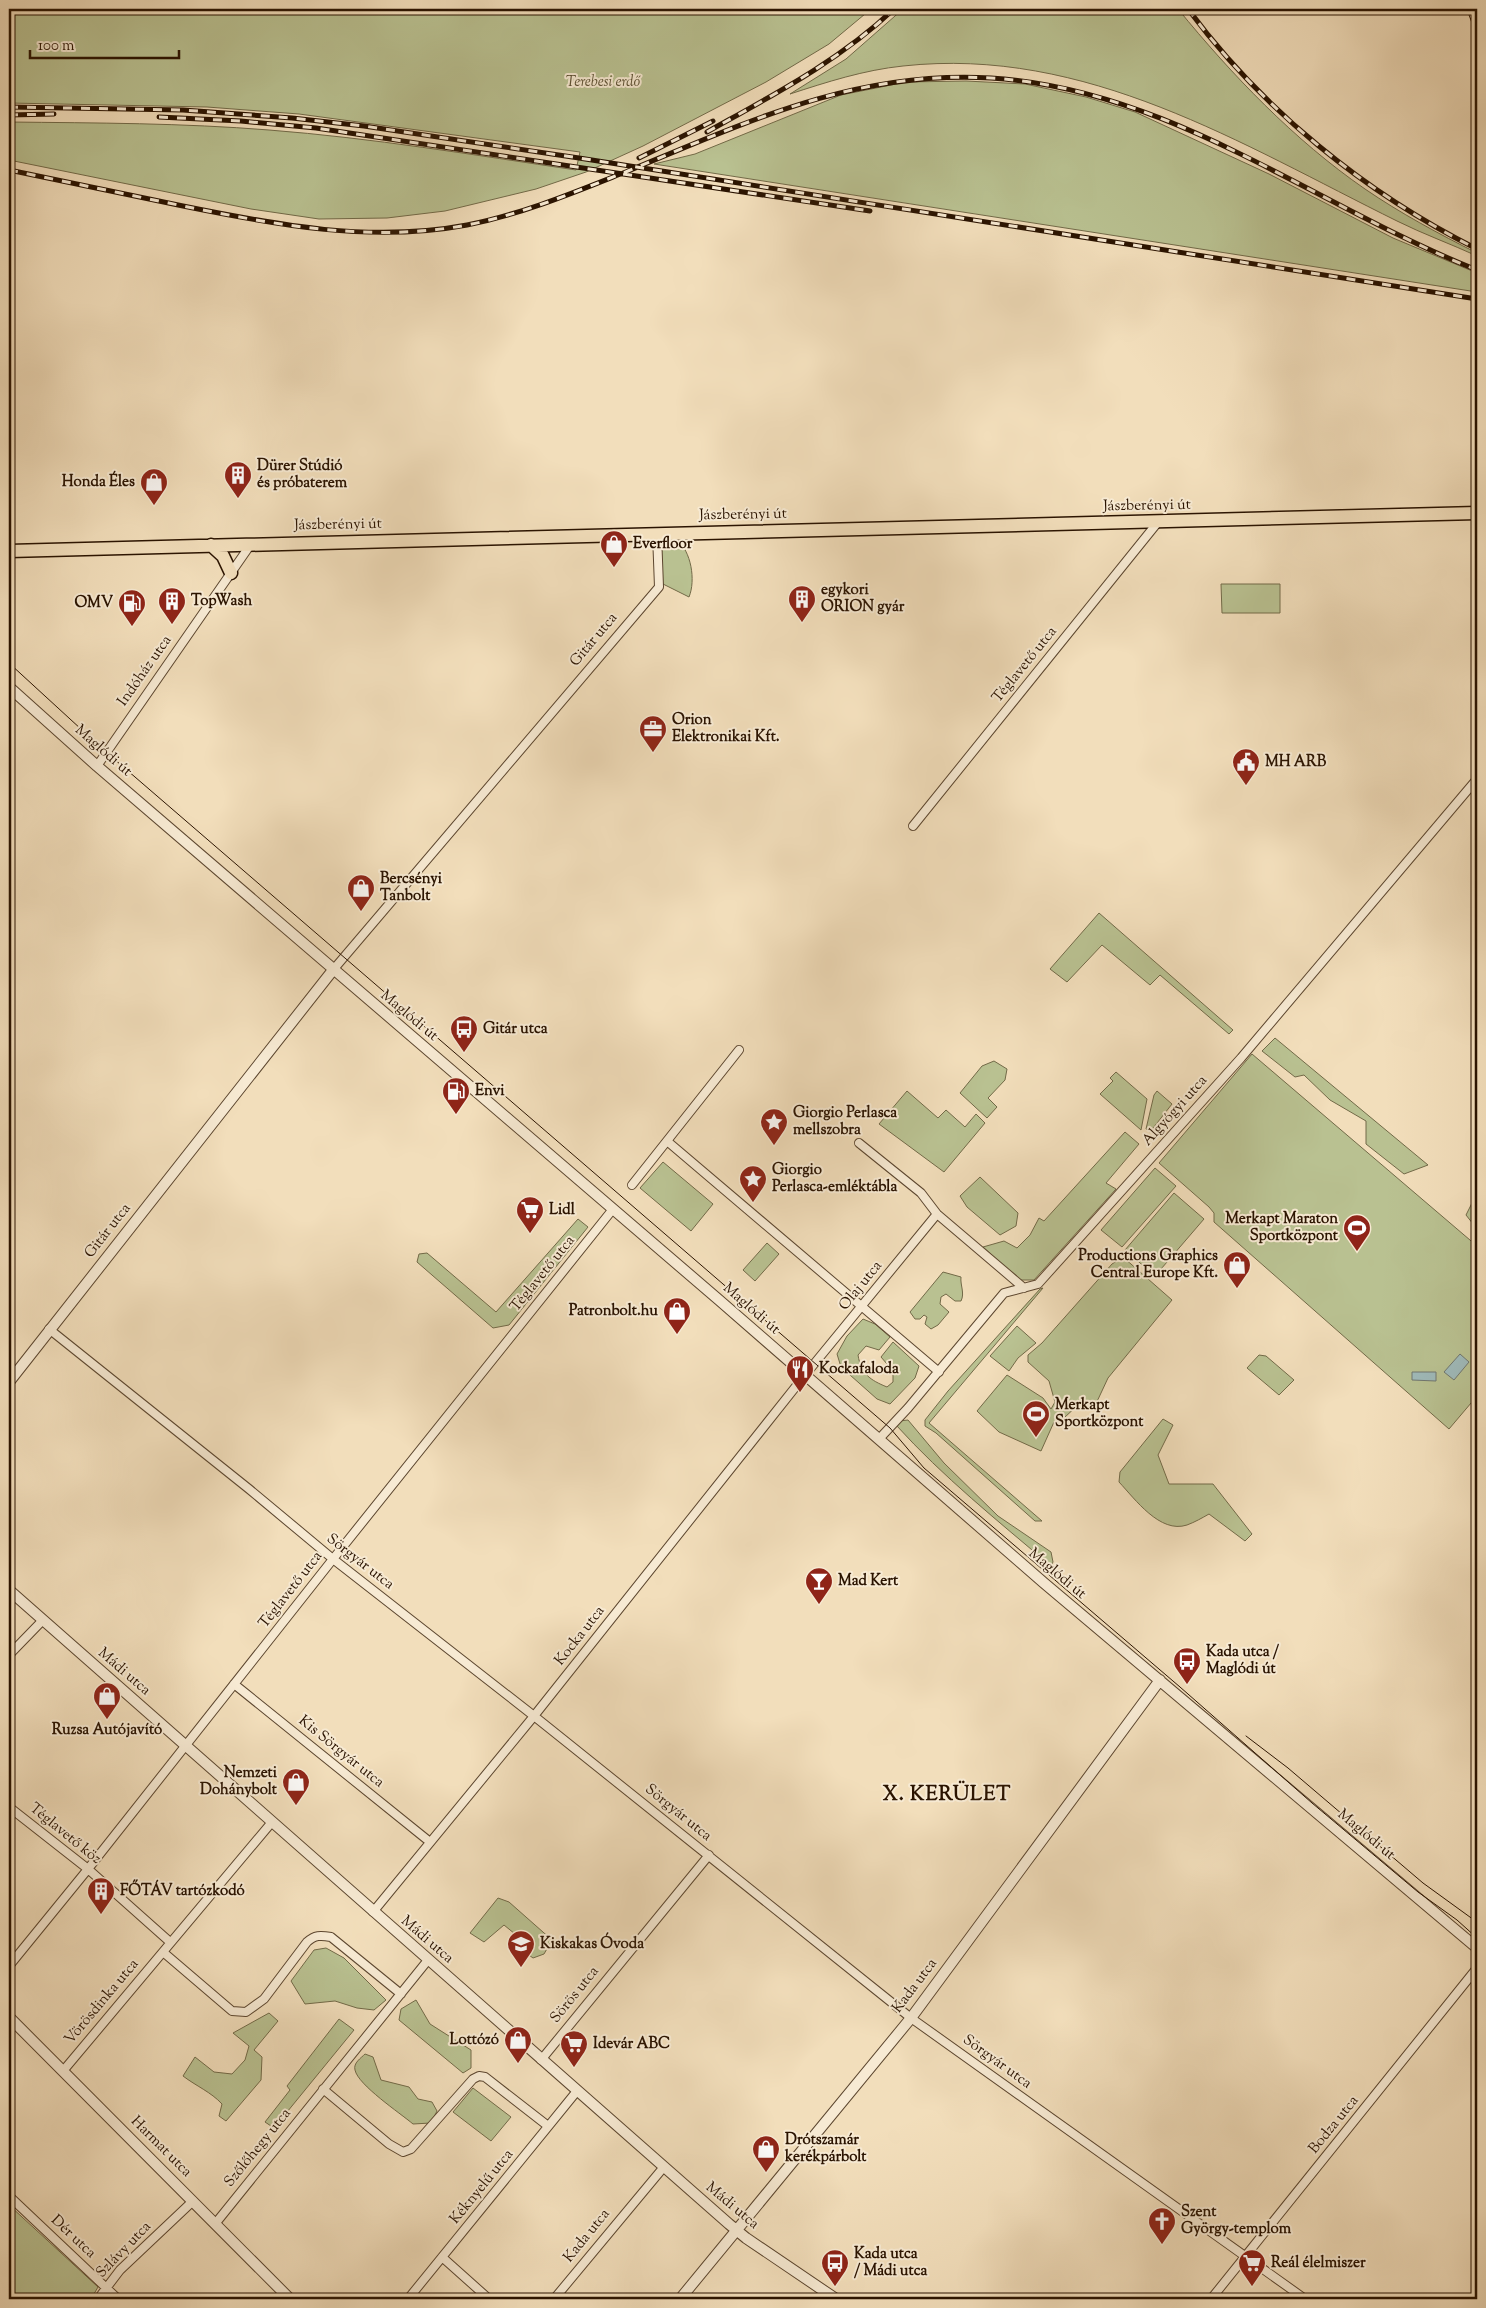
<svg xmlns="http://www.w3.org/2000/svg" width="1486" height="2308" viewBox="0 0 1486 2308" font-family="'Sorts Mill Goudy',serif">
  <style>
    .green { fill: #b9c191; stroke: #726a48 }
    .water { fill: #9fbaba; stroke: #707770 }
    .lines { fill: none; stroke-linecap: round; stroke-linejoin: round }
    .minor-casing { stroke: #5c462f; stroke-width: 10 }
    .tertiary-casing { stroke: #5c462f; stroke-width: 12 }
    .primary-casing { stroke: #2a1300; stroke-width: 15 }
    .minor { stroke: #f7ead3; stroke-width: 8 }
    .tertiary { stroke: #f7ead3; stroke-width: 10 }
    .primary { stroke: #f2debb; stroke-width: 12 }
    .tram { stroke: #2a1300; stroke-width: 1 }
    .rail-casing { stroke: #2a1300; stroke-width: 5 }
    .rail { stroke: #f7ead3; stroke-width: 3; stroke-dasharray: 9; stroke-linecap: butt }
    .labels { text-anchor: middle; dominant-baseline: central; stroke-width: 4; stroke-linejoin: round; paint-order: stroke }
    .park-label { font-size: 15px; font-style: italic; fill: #5c5033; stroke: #f7ead3 }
    .poi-label { font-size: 15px; font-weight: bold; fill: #2a1300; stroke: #f7ead3; text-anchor: start }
    .street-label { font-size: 15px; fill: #2a1300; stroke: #f7ead3 }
    .district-label { font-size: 20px; font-weight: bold; letter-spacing: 1px; fill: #2a1300; stroke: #f7ead3 }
  </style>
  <rect width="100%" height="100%" fill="#f2debb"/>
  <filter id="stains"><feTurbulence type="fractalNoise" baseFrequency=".004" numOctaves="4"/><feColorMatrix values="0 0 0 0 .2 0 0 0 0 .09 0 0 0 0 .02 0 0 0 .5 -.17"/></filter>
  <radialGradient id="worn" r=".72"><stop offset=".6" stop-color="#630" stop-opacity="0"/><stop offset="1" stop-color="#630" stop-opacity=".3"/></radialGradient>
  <path class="green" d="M9 9H871L829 44 766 82 643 146 586 172 536 189 445 211 387 218 319 219 251 209 9 160V122C96 123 183 123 269 130 372 138 474 155 576 170L580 152 299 114 207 107 9 103Z
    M903 9H1178C1232 75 1294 140 1365 189 1400 213 1439 234 1477 253V256C1451 244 1423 234 1397 221 1241 144 1086 46 903 66 864 70 827 82 790 94L846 59Z
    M966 81 1025 84 1086 97 1135 112 1269 174 1393 238 1477 273V292L654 164 695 154 841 95 906 82Z
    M677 540C691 551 696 580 689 597L661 583C661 562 654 547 677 540Z
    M1221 584H1280V613H1222Z
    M1099 913 1233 1030 1229 1034 1160 975 1150 985 1102 945 1067 982 1050 969Z
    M1275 1038 1428 1165 1404 1174 1366 1144V1121L1330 1100 1304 1075 1295 1077 1262 1051Z
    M1252 1054 1477 1246V1396L1449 1429 1214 1222V1213L1209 1207 1159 1163Z
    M994 1061 1007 1069 1005 1080 988 1098 997 1107 987 1118 960 1093 982 1066Z
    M1116 1072 1147 1099 1141 1130 1100 1094 1113 1081 1110 1078Z
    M907 1091 938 1118 946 1110 965 1127 976 1114 985 1123 944 1172 879 1124Z
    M1157 1091 1172 1104 1150 1132 1146 1129 1154 1095Z
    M1125 1132 1139 1144 1106 1183 1116 1189 1034 1280H1019L983 1247 1004 1241 1017 1248 1030 1235 1039 1218 1044 1221Z
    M663 1162 713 1204 691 1231 640 1188Z
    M1155 1168 1176 1186 1122 1247 1101 1230Z
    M980 1177 1018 1213 1016 1226 1000 1235 967 1207 960 1196Z
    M1174 1193 1204 1219 1155 1276 1125 1250Z
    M1477 1202V1229L1466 1215 1472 1203Z
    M578 1219 588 1227 509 1325 493 1328 417 1262 419 1254 427 1253 496 1312Z
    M767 1243 779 1254 755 1281 743 1270Z
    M1123 1257 1172 1300 1108 1378 1094 1408 1079 1404 1064 1418 1054 1422 1041 1451 999 1432 977 1411 1007 1375 1043 1398 1051 1409 1055 1402 1049 1381 1028 1362V1355L1042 1343 1112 1264Z
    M943 1272 961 1277C960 1285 965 1293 961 1301H955L946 1294 941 1297 940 1304 949 1312 938 1325 931 1329 925 1324 927 1317 924 1315 920 1319H915L910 1312Z
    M1043 1288 929 1423 1042 1521H1035L936 1433 925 1426V1420L948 1391 1040 1289Z
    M863 1319 875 1324 890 1337 879 1350 866 1346 858 1355C861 1374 870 1380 887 1387L893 1382V1371L881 1357 893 1342 919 1366 915 1378 890 1404 877 1399 841 1367 837 1354 847 1336Z
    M1017 1326 1036 1343 1018 1358 1009 1371 990 1356Z
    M1259 1355 1266 1356 1294 1380 1279 1395 1247 1368Z
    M1163 1419 1173 1425 1158 1455 1169 1484H1213L1252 1534 1245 1541 1209 1514C1202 1518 1195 1522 1187 1525 1160 1534 1135 1499 1119 1482L1120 1472Z
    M908 1420 944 1463 998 1516 1051 1552 1053 1562 1051 1566C998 1521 943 1477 896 1425L899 1421Z
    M498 1898 509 1902 552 1940 544 1954 533 1958C522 1950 517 1946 515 1934L504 1925 484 1942 470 1933Z
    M326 1948 344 1958 386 2000 374 2010 357 2008 335 2001 305 2004 291 1981 314 1950Z
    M416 2000 430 2024 471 2050V2068L463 2073 399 2020 401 2009Z
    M269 2013 278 2021 254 2050 262 2057 261 2080 226 2121 219 2116 222 2104C211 2092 196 2086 183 2076L195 2057 214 2072 232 2074 245 2060 249 2046 233 2033Z
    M339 2019 354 2030 274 2128 265 2122 290 2090 287 2086Z
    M365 2054 373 2057 381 2080 409 2087 418 2099 432 2102 437 2111 431 2123 413 2124C400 2113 358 2085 355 2070 353 2063 361 2058 365 2054Z
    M473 2088 511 2117 491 2141 453 2112Z
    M9 2205 98 2287 91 2299H9Z"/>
  <path class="water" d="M1460 1354 1469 1362 1454 1380 1444 1372Z
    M1412 1372H1436V1381L1412 1380Z"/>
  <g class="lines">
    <g class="minor-casing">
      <path id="minor" d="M97 766 251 544
        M913 826 1158 522
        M333 970 659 587 657 534
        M667 1141 939 1372
        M859 1143 921 1193 937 1214 1024 1288
        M632 1185 739 1050
        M49 1329 249 1489 333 1559 534 1716 911 2018 1305 2299
        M879 1439 908 1408 1004 1293 1038 1284 1241 1058 1477 779
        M9 1655 42 1621
        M234 1684 430 1842
        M9 1807 88 1869 170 1942
        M373 1912 534 1716 805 1375 937 1214
        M163 1952 232 2011 246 2012 264 1999 307 1942C315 1935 320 1935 331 1937L401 1994
        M9 1966 88 1869 333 1559 613 1209
        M541 2060 709 1855
        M63 2071 272 1822
        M323 2089 389 2144 403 2152 411 2149 473 2079 479 2076 485 2077 548 2126
        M9 2196 118 2299
        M215 2224 428 1960
        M442 2257 489 2299
        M98 2299 120 2270 193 2201
        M408 2299 577 2091
        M554 2299 663 2168
        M1211 2299 1477 1968"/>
    </g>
    <g class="tertiary-casing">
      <path id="tertiary" d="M9 687 97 766 719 1300 1044 1583 1477 1948
        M9 1382 333 970
        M9 1590 729 2224 746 2238 836 2299
        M9 2017 290 2299
        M680 2299 911 2018 1160 1680"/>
    </g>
    <g class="primary-casing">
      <path id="primary" d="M211 545 223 556 231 573
        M9 551 1477 513"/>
    </g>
    <use href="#minor" class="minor"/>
    <use href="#tertiary" class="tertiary"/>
    <use href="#primary" class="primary"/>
    <path class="tram" d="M9 663 106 752 890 1428 924 1468 1180 1687 1312 1803 1418 1892 1457 1920 1477 1938
      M1246 1736 1288 1768 1423 1883 1474 1920"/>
    <g class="rail-casing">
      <path id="rail" d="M1188 9C1262 109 1365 193 1477 249
        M1469 9 1477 31
        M9 107 183 110 292 118 364 126 579 158 1477 299
        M9 115 54 114
        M159 117 241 121 316 128 870 211
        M707 132C773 95 839 61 894 9
        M639 158 713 121
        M9 170C67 182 125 194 183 206 277 225 371 243 467 225 523 214 575 192 628 171 749 121 857 70 991 78 1171 89 1315 206 1477 270
        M1474 1451 1477 1454"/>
    </g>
    <use href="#rail" class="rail"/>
  </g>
  <defs>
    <g id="building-pin" transform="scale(1.4375)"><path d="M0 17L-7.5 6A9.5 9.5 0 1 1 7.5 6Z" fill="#8f2418" stroke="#f7ead3"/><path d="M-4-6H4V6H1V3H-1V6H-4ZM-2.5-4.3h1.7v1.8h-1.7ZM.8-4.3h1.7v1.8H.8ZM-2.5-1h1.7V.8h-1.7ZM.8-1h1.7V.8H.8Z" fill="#fff"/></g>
    <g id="shop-pin" transform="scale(1.4375)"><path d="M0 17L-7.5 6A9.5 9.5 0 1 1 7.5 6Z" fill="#8f2418" stroke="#f7ead3"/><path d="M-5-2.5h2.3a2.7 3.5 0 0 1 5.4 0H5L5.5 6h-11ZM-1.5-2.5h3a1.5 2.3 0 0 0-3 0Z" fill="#fff"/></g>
    <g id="fuel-pin" transform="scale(1.4375)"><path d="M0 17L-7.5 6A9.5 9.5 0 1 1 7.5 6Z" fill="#8f2418" stroke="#f7ead3"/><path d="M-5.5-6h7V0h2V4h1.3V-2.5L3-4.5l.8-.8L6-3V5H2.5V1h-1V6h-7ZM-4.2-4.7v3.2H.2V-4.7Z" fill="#fff"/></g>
    <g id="office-pin" transform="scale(1.4375)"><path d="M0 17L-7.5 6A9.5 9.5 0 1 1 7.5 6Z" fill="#8f2418" stroke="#f7ead3"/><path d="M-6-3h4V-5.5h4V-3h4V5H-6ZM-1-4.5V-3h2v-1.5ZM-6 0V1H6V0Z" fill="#fff"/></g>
    <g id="civic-pin" transform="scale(1.4375)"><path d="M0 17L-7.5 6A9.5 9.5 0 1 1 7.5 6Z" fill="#8f2418" stroke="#f7ead3"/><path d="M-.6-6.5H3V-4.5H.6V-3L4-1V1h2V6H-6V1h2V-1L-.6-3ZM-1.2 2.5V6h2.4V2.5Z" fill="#fff"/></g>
    <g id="bus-pin" transform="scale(1.4375)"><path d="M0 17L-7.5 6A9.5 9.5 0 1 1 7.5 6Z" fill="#8f2418" stroke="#f7ead3"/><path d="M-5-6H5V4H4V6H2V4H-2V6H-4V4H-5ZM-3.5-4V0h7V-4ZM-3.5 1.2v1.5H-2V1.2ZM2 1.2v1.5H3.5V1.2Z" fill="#fff"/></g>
    <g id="sight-pin" transform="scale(1.4375)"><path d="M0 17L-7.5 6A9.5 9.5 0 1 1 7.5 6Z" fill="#8f2418" stroke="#f7ead3"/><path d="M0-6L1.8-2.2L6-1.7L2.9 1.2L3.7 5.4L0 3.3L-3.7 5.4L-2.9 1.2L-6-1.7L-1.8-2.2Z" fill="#fff"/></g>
    <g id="supermarket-pin" transform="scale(1.4375)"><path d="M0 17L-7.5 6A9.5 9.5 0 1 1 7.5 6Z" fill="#8f2418" stroke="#f7ead3"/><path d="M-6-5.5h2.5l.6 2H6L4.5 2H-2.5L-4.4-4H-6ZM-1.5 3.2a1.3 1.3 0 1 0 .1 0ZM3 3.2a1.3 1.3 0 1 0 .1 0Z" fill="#fff"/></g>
    <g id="stadium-pin" transform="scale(1.4375)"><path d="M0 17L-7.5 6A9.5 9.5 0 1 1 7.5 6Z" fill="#8f2418" stroke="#f7ead3"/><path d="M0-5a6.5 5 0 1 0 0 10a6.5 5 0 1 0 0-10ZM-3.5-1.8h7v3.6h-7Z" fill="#fff"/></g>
    <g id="restaurant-pin" transform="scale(1.4375)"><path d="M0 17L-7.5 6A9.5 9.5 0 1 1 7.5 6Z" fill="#8f2418" stroke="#f7ead3"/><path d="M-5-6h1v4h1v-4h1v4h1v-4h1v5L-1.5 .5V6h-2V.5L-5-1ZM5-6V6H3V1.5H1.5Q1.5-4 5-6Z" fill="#fff"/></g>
    <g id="bar-pin" transform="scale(1.4375)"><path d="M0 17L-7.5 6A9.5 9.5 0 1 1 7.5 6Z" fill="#8f2418" stroke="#f7ead3"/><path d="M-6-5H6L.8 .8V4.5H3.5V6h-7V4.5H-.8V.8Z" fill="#fff"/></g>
    <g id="school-pin" transform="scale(1.4375)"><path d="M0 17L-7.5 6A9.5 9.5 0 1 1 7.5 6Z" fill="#8f2418" stroke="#f7ead3"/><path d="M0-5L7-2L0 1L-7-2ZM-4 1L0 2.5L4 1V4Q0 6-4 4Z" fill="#fff"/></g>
    <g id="church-pin" transform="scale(1.4375)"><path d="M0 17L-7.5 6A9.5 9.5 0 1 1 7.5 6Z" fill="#8f2418" stroke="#f7ead3"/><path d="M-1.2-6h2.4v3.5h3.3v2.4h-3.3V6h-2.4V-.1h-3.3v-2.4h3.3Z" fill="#fff"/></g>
  </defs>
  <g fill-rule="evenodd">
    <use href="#building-pin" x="238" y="475"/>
    <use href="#shop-pin" x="154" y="482"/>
    <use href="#shop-pin" x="614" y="544"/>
    <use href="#building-pin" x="802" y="599"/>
    <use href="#building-pin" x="172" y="601"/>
    <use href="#fuel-pin" x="132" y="603"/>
    <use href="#office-pin" x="653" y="729"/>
    <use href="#civic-pin" x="1246" y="762"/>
    <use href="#shop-pin" x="361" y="888"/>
    <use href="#bus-pin" x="464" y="1029"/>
    <use href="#fuel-pin" x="456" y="1091"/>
    <use href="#sight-pin" x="774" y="1122"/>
    <use href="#sight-pin" x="753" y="1179"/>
    <use href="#supermarket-pin" x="530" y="1210"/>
    <use href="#stadium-pin" x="1357" y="1228"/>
    <use href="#shop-pin" x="1237" y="1265"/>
    <use href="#shop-pin" x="677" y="1311"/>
    <use href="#restaurant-pin" x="800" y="1369"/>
    <use href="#stadium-pin" x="1036" y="1414"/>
    <use href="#bar-pin" x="819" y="1581"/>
    <use href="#bus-pin" x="1187" y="1661"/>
    <use href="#shop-pin" x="107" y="1696"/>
    <use href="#shop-pin" x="296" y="1782"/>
    <use href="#building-pin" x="101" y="1891"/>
    <use href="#school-pin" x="521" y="1944"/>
    <use href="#shop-pin" x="518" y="2040"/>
    <use href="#supermarket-pin" x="574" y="2044"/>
    <use href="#shop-pin" x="766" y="2149"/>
    <use href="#church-pin" x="1162" y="2221"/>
    <use href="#bus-pin" x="835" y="2263"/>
    <use href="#supermarket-pin" x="1252" y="2263"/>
  </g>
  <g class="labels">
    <g class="park-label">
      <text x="603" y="82">Terebesi erdő</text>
    </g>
    <g class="poi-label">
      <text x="257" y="466">Dürer Stúdió<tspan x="257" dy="17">és próbaterem</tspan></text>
      <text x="135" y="482" text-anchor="end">Honda Éles</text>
      <text x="633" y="544">Everfloor</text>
      <text x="821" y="590">egykori<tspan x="821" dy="17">ORION gyár</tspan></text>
      <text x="191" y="601">TopWash</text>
      <text x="113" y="603" text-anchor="end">OMV</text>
      <text x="672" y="720">Orion<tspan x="672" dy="17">Elektronikai Kft.</tspan></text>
      <text x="1265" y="762">MH ARB</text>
      <text x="380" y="879">Bercsényi<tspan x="380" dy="17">Tanbolt</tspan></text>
      <text x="483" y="1029">Gitár utca</text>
      <text x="475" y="1091">Envi</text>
      <text x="793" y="1113">Giorgio Perlasca<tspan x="793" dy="17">mellszobra</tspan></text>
      <text x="772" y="1170">Giorgio<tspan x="772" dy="17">Perlasca-emléktábla</tspan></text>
      <text x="549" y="1210">Lidl</text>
      <text x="1338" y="1219" text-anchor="end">Merkapt Maraton<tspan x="1338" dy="17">Sportközpont</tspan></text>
      <text x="1218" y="1256" text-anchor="end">Productions Graphics<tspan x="1218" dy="17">Central Europe Kft.</tspan></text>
      <text x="658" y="1311" text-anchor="end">Patronbolt.hu</text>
      <text x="819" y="1369">Kockafaloda</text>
      <text x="1055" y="1405">Merkapt<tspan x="1055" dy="17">Sportközpont</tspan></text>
      <text x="838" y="1581">Mad Kert</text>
      <text x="1206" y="1652">Kada utca /<tspan x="1206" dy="17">Maglódi út</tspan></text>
      <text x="107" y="1730" text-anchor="middle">Ruzsa Autójavító</text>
      <text x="277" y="1773" text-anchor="end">Nemzeti<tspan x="277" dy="17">Dohánybolt</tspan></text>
      <text x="120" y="1891">FŐTÁV tartózkodó</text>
      <text x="540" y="1944">Kiskakas Óvoda</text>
      <text x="499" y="2040" text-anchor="end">Lottózó</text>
      <text x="593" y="2044">Idevár ABC</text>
      <text x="785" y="2140">Drótszamár<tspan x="785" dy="17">kerékpárbolt</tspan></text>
      <text x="1181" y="2212">Szent<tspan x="1181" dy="17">György-templom</tspan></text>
      <text x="854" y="2254">Kada utca<tspan x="854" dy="17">/ Mádi utca</tspan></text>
      <text x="1271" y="2263">Reál élelmiszer</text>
    </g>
    <g class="street-label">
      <text transform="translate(1147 506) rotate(-1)">Jászberényi út</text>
      <text transform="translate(743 515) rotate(-1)">Jászberényi út</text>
      <text transform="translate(338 525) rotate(-1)">Jászberényi út</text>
      <text transform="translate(594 640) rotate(-50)">Gitár utca</text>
      <text transform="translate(1025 665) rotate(-51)">Téglavető utca</text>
      <text transform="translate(145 671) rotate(-55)">Indóház utca</text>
      <text transform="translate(103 751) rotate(41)">Maglódi út</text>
      <text transform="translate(409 1016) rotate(40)">Maglódi út</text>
      <text transform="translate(1175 1111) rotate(-48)">Algyógyi utca</text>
      <text transform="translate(108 1231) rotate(-52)">Gitár utca</text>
      <text transform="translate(543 1274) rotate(-51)">Téglavető utca</text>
      <text transform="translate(861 1286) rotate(-51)">Olaj utca</text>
      <text transform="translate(751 1309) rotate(41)">Maglódi út</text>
      <text transform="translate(360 1562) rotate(38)">Sörgyár utca</text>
      <text transform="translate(1057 1574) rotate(40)">Maglódi út</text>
      <text transform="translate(291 1590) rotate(-52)">Téglavető utca</text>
      <text transform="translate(580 1636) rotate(-52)">Kocka utca</text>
      <text transform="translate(124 1672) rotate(41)">Mádi utca</text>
      <text transform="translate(341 1752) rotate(39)">Kis Sörgyár utca</text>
      <text transform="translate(678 1813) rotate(39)">Sörgyár utca</text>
      <text transform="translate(65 1834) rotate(39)">Téglavető köz</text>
      <text transform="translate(1366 1835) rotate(40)">Maglódi út</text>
      <text transform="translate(427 1940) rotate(41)">Mádi utca</text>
      <text transform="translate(915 1986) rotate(-53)">Kada utca</text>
      <text transform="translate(575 1995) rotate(-51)">Sörös utca</text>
      <text transform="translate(102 2002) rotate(-50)">Vörösdinka utca</text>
      <text transform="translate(997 2062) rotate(36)">Sörgyár utca</text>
      <text transform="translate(1334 2125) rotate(-51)">Bodza utca</text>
      <text transform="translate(161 2147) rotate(45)">Harmat utca</text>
      <text transform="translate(258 2148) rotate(-51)">Szőlőhegy utca</text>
      <text transform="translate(482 2187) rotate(-51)">Kéknyelű utca</text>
      <text transform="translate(732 2206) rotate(40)">Mádi utca</text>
      <text transform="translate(587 2236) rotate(-51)">Kada utca</text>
      <text transform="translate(73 2237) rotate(43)">Dér utca</text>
      <text transform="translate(124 2250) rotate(-46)">Szlávy utca</text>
    </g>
    <g class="district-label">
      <text x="947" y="1795">X. KERÜLET</text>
    </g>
  </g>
  <rect width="1486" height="2308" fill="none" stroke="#f2debb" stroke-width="30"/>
  <rect x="10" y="10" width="1466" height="2288" fill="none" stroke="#2a1300" stroke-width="2.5"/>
  <rect x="15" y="15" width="1456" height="2278" fill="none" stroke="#2a1300"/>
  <path d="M30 50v8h149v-8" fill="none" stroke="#2a1300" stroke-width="2.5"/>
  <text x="38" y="50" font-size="15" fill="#2a1300" stroke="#f7ead3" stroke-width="4" paint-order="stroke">100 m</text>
  <rect width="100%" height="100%" filter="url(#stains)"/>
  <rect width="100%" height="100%" fill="url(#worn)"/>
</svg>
